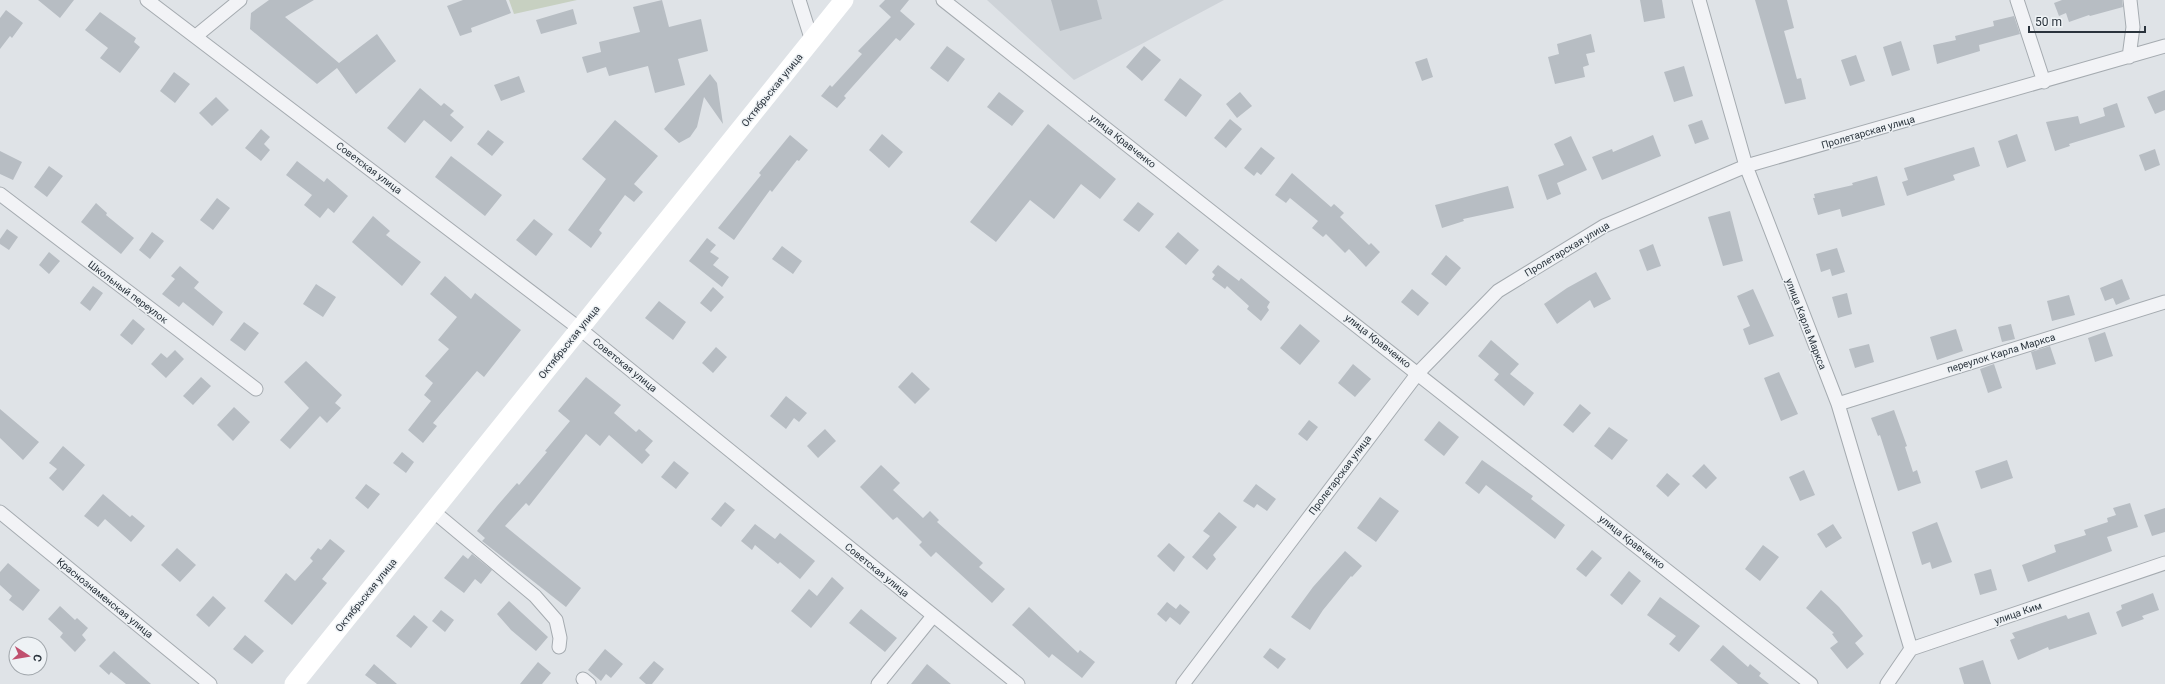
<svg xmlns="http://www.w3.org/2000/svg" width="2165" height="684" viewBox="0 0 2165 684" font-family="Roboto,sans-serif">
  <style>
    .built { fill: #ced3d8 }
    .green { fill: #c7d0c1 }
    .building { fill: #b7bdc3 }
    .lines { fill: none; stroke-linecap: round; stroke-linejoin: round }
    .street-casing { stroke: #a5abb0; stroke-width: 15 }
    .street { stroke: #f2f3f6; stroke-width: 13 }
    .secondary { stroke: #fff; stroke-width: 19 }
    .labels { text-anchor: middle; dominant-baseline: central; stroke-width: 3; stroke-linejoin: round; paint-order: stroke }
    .street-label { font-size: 10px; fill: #2a333c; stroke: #eef2f5 }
  </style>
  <rect width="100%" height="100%" fill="#dfe3e7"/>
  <path class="built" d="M987 0H1224L1074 80Z"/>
  <path class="green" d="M509 0H577L514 14Z"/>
  <path class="building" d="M38 0H74L60 18Z
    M269 0H314L285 17 339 63 377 34 396 61 356 94 337 68 317 84 250 29 251 13Z
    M463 0H506L511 13 471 28 472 32 460 36 447 6Z
    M662 0 669 27 701 19 708 51 678 59 685 85 655 93 648 66 609 76 606 67 587 73 582 57 601 52 599 42 640 32 633 7Z
    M885 0H909L900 11 915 24 900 41 896 38 844 96 846 98 837 108 821 96 830 85 832 87 862 54 858 51 891 17 879 6Z
    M1051 0H1097L1102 19 1060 31Z
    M1640 0H1662L1665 18 1644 22Z
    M1755 0H1787L1794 28 1784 31 1797 79 1801 78 1806 99 1785 104Z
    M2062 0H2122L2123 7 2090 16 2089 15 2069 22 2066 13 2059 16 2054 3Z
    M573 9 577 24 541 34 536 20Z
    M6 10 23 23 12 38 10 36 0 49V18Z
    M100 12 136 38 134 42 140 47 120 73 100 58 108 48 85 30Z
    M2014 16 2020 34 1979 45 1980 51 1937 64 1933 45 1956 40 1955 36 1994 26 1993 21Z
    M1591 34 1595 52 1586 54 1589 65 1583 67 1585 77 1555 84 1548 57 1559 54 1557 44Z
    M1901 41 1910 70 1892 76 1883 47Z
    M947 46 965 59 948 82 930 68Z
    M1144 46 1161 60 1142 81 1126 67Z
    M1856 55 1865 81 1850 86 1841 60Z
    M1427 58 1433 77 1422 81 1415 62Z
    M1684 66 1693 96 1674 102 1664 72Z
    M174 72 190 84 175 103 160 91Z
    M710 74 717 83 723 124 704 97 697 127 690 137 679 143 664 129Z
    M519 76 525 92 501 101 494 85Z
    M1180 78 1202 95 1186 117 1164 100Z
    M420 88 441 106 444 103 454 111 450 115 464 127 451 142 424 120 405 143 387 128Z
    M2165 90V110L2155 114 2147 97Z
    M999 92 1024 111 1012 126 987 107Z
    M1240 92 1252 106 1237 118 1226 104Z
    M216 97 229 110 212 126 199 113Z
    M2117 103 2125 127 2069 144 2070 146 2055 151 2046 122 2078 116 2080 124 2105 116 2103 108Z
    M1230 119 1242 129 1226 148 1214 138Z
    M615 120 658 156 634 184 643 192 634 202 625 195 599 230 602 233 591 248 568 230 606 179 582 159Z
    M1702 120 1709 139 1695 144 1688 125Z
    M1048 124 1116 179 1100 199 1081 184 1054 219 1030 200 996 242 970 222Z
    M261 129 270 137 264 144 270 150 261 161 245 148Z
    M488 130 504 142 492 156 477 144Z
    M882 134 903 152 889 168 869 150Z
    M2017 134 2026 161 2007 168 1998 141Z
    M790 135 808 150 799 161 797 160 772 192 770 190 734 240 718 228 761 175 759 173Z
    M1653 135 1661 156 1602 180 1592 157 1612 149 1613 152Z
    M1571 136 1587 170 1557 183 1561 194 1547 200 1538 175 1564 165 1554 144Z
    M1261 147 1275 158 1261 175 1257 172 1254 176 1244 168Z
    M1974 147 1980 166 1953 175 1955 180 1907 196 1902 182 1908 180 1904 168Z
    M2155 149 2160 165 2145 171 2139 155Z
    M0 151 22 162 13 180 0 174Z
    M451 156 502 195 485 216 435 177Z
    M297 161 324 182 327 178 348 196 334 213 328 208 320 218 304 205 312 195 286 175Z
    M49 166 63 176 47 197 34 187Z
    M1292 173 1331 207 1334 204 1344 213 1340 217 1369 245 1371 243 1380 252 1366 267 1349 249 1345 253 1326 234 1323 237 1312 228 1318 221 1290 198 1286 203 1275 195Z
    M1877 176 1885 205 1842 217 1840 209 1818 215 1813 198H1815L1814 194 1853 185 1852 183Z
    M1508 186 1514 208 1463 219 1464 221 1442 228 1435 205Z
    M217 198 230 208 213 230 200 220Z
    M1138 202 1154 214 1139 232 1123 220Z
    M96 203 107 213 106 215 134 238 121 254 81 222Z
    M1730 211 1743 261 1723 266 1708 217Z
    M373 216 390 231 386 235 421 262 402 286 352 242Z
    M534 219 553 234 536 256 516 240Z
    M7 229 18 237 9 250 0 244V239Z
    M152 232 164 241 150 259 139 250Z
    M1178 232 1199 250 1186 265 1165 247Z
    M707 238 716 245 710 252 719 258 713 265 729 277 722 287 689 261Z
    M1653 244 1661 266 1647 271 1639 250Z
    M782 246 802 261 793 274 772 259Z
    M1837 248 1845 272 1832 276 1830 269 1821 272 1816 254Z
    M49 252 60 261 49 274 39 265Z
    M1446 255 1461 268 1446 286 1431 274Z
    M1218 265 1239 281 1241 278 1270 302 1267 307 1269 310 1261 321 1247 309 1249 306 1227 286 1225 289 1212 279 1215 275 1212 272Z
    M180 266 199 282 194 288 223 312 213 326 183 302 179 307 162 294 175 279 171 276Z
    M1596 272 1611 299 1594 308 1590 300 1557 324 1544 304 1567 288Z
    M445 276 471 299 475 293 521 330 484 377 477 371 433 423 437 426 423 443 408 430 431 401 424 395 433 383 425 376 449 349 438 340 457 317 430 294Z
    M2122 279 2130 299 2116 305 2113 298 2105 301 2100 288Z
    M316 284 336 297 323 317 303 304Z
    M93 286 103 293 90 311 80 303Z
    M713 287 724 297 711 312 700 303Z
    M1412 289 1429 303 1418 316 1401 302Z
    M1753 289 1774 336 1749 345 1743 329 1750 326 1737 296Z
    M1847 293 1852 314 1838 318 1832 297Z
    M2069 295 2075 315 2052 321 2047 301Z
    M659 301 686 322 673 340 645 318Z
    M133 319 145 329 132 345 120 335Z
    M244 322 259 333 245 351 230 340Z
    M1300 324 1320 341 1300 365 1280 348Z
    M2011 324 2015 339 2002 342 1998 327Z
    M1956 329 1963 351 1937 360 1930 337Z
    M2105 332 2113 356 2095 362 2088 338Z
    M1491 340 1519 364 1510 374 1534 393 1524 406 1494 380 1499 374 1478 356Z
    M1869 344 1874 362 1855 368 1849 349Z
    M2050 346 2056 364 2036 370 2031 352Z
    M716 347 727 357 713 373 702 363Z
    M175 350 184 359 166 378 151 364 161 353 167 358Z
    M306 361 342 395 335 403 341 408 327 423 320 416 290 449 280 440 309 408 284 382Z
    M1353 364 1371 379 1355 397 1338 383Z
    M1994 364 2002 388 1988 393 1980 369Z
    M912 372 930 389 915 404 898 387Z
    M1779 372 1798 414 1781 421 1764 378Z
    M201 377 211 386 193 405 183 396Z
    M586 377 621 405 614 413 636 432 639 429 653 441 645 450 650 455 642 464 609 435 600 446 586 434 529 506 526 503 505 526 581 588 566 607 482 541 485 538 477 531 497 506 517 483 519 485 547 452 545 451 570 421 558 411Z
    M786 396 807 413 799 422 794 418 786 429 770 416Z
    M1580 404 1591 413 1573 433 1563 425Z
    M234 407 250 422 233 441 217 425Z
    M0 409 39 442 23 460 0 438Z
    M1894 410 1907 446 1905 447 1913 472 1917 470 1921 483 1898 491 1880 435 1878 436 1871 418Z
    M1309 420 1318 427 1307 441 1298 434Z
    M1439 421 1459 437 1444 456 1424 440Z
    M1609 427 1628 440 1612 460 1594 446Z
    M825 429 836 441 818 458 807 446Z
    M63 446 85 465 63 491 49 478 57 469 49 463Z
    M402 452 414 462 406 473 393 463Z
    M1482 460 1533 496 1531 499 1565 525 1555 539 1486 485 1479 494 1465 483Z
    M2007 460 2013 478 1981 489 1975 471Z
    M674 461 689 473 676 489 661 477Z
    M1704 464 1717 478 1706 489 1692 476Z
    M881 465 900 483 893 490 923 518 930 511 939 520 937 522 983 563 979 567 1005 589 992 603 936 552 931 557 919 545 922 542 897 517 893 520 860 487Z
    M1804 470 1815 495 1800 501 1789 477Z
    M1667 473 1680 484 1668 497 1656 486Z
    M366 484 380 494 368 509 355 498Z
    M1256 484 1276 499 1267 511 1257 504 1254 508 1243 501Z
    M103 494 130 517 132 515 145 526 131 542 105 519 98 527 84 516Z
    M1380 497 1399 511 1376 542 1357 528Z
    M725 502 735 510 721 527 711 519Z
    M2130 503 2138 527 2107 537 2112 551 2028 582 2022 565 2056 552 2054 545 2086 535 2084 530 2108 522 2107 518 2116 515 2113 508Z
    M2165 508V532L2152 536 2144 515Z
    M1219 512 1237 527 1213 555 1216 559 1207 570 1192 557 1210 536 1203 531Z
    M1937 522 1952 562 1932 569 1930 562 1922 565 1912 532Z
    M755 524 775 539 780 533 815 561 800 579 780 562 778 564 755 545 752 550 741 541Z
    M1833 524 1842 538 1826 548 1817 534Z
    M330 539 345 551 322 579 327 583 292 625 264 601 286 573 295 581 313 561 310 558 318 548 321 550Z
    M1169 543 1185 557 1174 572 1157 556Z
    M1763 545 1779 557 1760 581 1745 569Z
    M177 548 196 565 180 582 161 565Z
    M1592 550 1602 558 1586 577 1576 569Z
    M1345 551 1362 566 1352 577 1351 576 1323 610 1310 630 1291 617 1313 587Z
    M472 554 492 570 481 584 475 579 464 593 444 578 463 555 468 559Z
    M8 563 40 590 23 611 9 600 12 596 0 585V572Z
    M1991 569 1997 590 1980 595 1974 574Z
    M1629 571 1641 581 1622 605 1610 595Z
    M832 577 844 588 811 628 791 611 809 589 817 596Z
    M1821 590 1839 607 1863 636 1855 643 1864 654 1847 669 1830 648 1838 642 1832 634 1834 633 1806 608Z
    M2153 593 2159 610 2142 616 2144 619 2122 627 2116 612 2122 609 2121 605Z
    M213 596 226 608 209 627 196 615Z
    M1660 597 1700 626 1679 652 1669 644 1676 636 1647 615Z
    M509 601 548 637 536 651 511 630 497 614Z
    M1167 602 1176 609 1180 604 1190 612 1180 625 1170 617 1166 622 1157 614Z
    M60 606 75 620 77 618 88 628 82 635 86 640 75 652 60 637 63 633 48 619Z
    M1029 607 1078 653 1080 650 1095 662 1082 678 1052 654 1049 658 1012 625Z
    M861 609 897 638 885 652 849 623Z
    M441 610 454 620 445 632 432 621Z
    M2089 612 2097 634 2049 650 2048 647 2018 660 2010 640 2015 638 2012 633 2066 615 2068 619Z
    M414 615 428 627 411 648 396 636Z
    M245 635 264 651 252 664 233 649Z
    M1723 645 1748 667 1750 664 1761 673 1759 676 1769 684H1738L1725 673 1710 660Z
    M1270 648 1286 659 1278 669 1263 657Z
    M605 649 623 664 611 678 606 674 601 681 588 670Z
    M114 651 124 660 151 684H126L111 672 109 675 99 666Z
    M1983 660 1991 684H1964L1959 668Z
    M654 661 664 669 652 684H646L639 678Z
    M538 662 551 673 542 684H520Z
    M374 664 397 684H377L365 675Z
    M927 664 951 684H911Z"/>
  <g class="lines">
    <g class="street-casing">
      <path id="street" d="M147 0 580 329 1018 684
        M799 0 812 41
        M943 0 1811 684
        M1699 0 1746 166 1838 404 1911 649
        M2017 0 2044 82
        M196 36 240 0
        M2129 57 2133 27 2130 0
        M0 194 256 389
        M1838 404 2165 302
        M433 511 535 596 556 620 560 638 559 647
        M0 512 210 684
        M583 679 589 684
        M878 684 933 616
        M1183 684 1418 373 1498 291 1604 226 1746 166 2165 46
        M1887 684 1911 649 2165 563"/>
    </g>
    <use href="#street" class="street"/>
    <path class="secondary" d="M294 684 844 0"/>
  </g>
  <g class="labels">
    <g class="street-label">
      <text transform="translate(772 90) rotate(-51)">Октябрьская улица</text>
      <text transform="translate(1868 132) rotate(-16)">Пролетарская улица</text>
      <text transform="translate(1123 141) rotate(38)">улица Кравченко</text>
      <text transform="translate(369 168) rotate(37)">Советская улица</text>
      <text transform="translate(1567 249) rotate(-31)">Пролетарская улица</text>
      <text transform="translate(128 292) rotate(37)">Школьный переулок</text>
      <text transform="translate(1806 324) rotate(69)">улица Карла Маркса</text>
      <text transform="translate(1378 341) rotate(38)">улица Кравченко</text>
      <text transform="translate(569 342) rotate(-51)">Октябрьская улица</text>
      <text transform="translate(2001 353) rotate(-17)">переулок Карла Маркса</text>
      <text transform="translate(625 365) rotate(39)">Советская улица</text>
      <text transform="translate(1340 475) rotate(-53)">Пролетарская улица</text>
      <text transform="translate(1632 542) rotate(38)">улица Кравченко</text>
      <text transform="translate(877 570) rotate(39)">Советская улица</text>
      <text transform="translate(366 595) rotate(-51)">Октябрьская улица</text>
      <text transform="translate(105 598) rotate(39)">Краснознаменская улица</text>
      <text transform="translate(2018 613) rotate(-19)">улица Ким</text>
    </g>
  </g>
  <g transform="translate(28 656) rotate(102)"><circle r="19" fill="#eef2f5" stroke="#a0a6ab"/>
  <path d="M0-3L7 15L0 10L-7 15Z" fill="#c0506e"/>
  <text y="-6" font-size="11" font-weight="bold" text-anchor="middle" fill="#2a333c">С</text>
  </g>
  <path d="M2029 26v6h116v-6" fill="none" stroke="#2a333c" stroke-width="2"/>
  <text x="2035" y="26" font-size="12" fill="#2a333c" stroke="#eef2f5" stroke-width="3" paint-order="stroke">50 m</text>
</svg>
